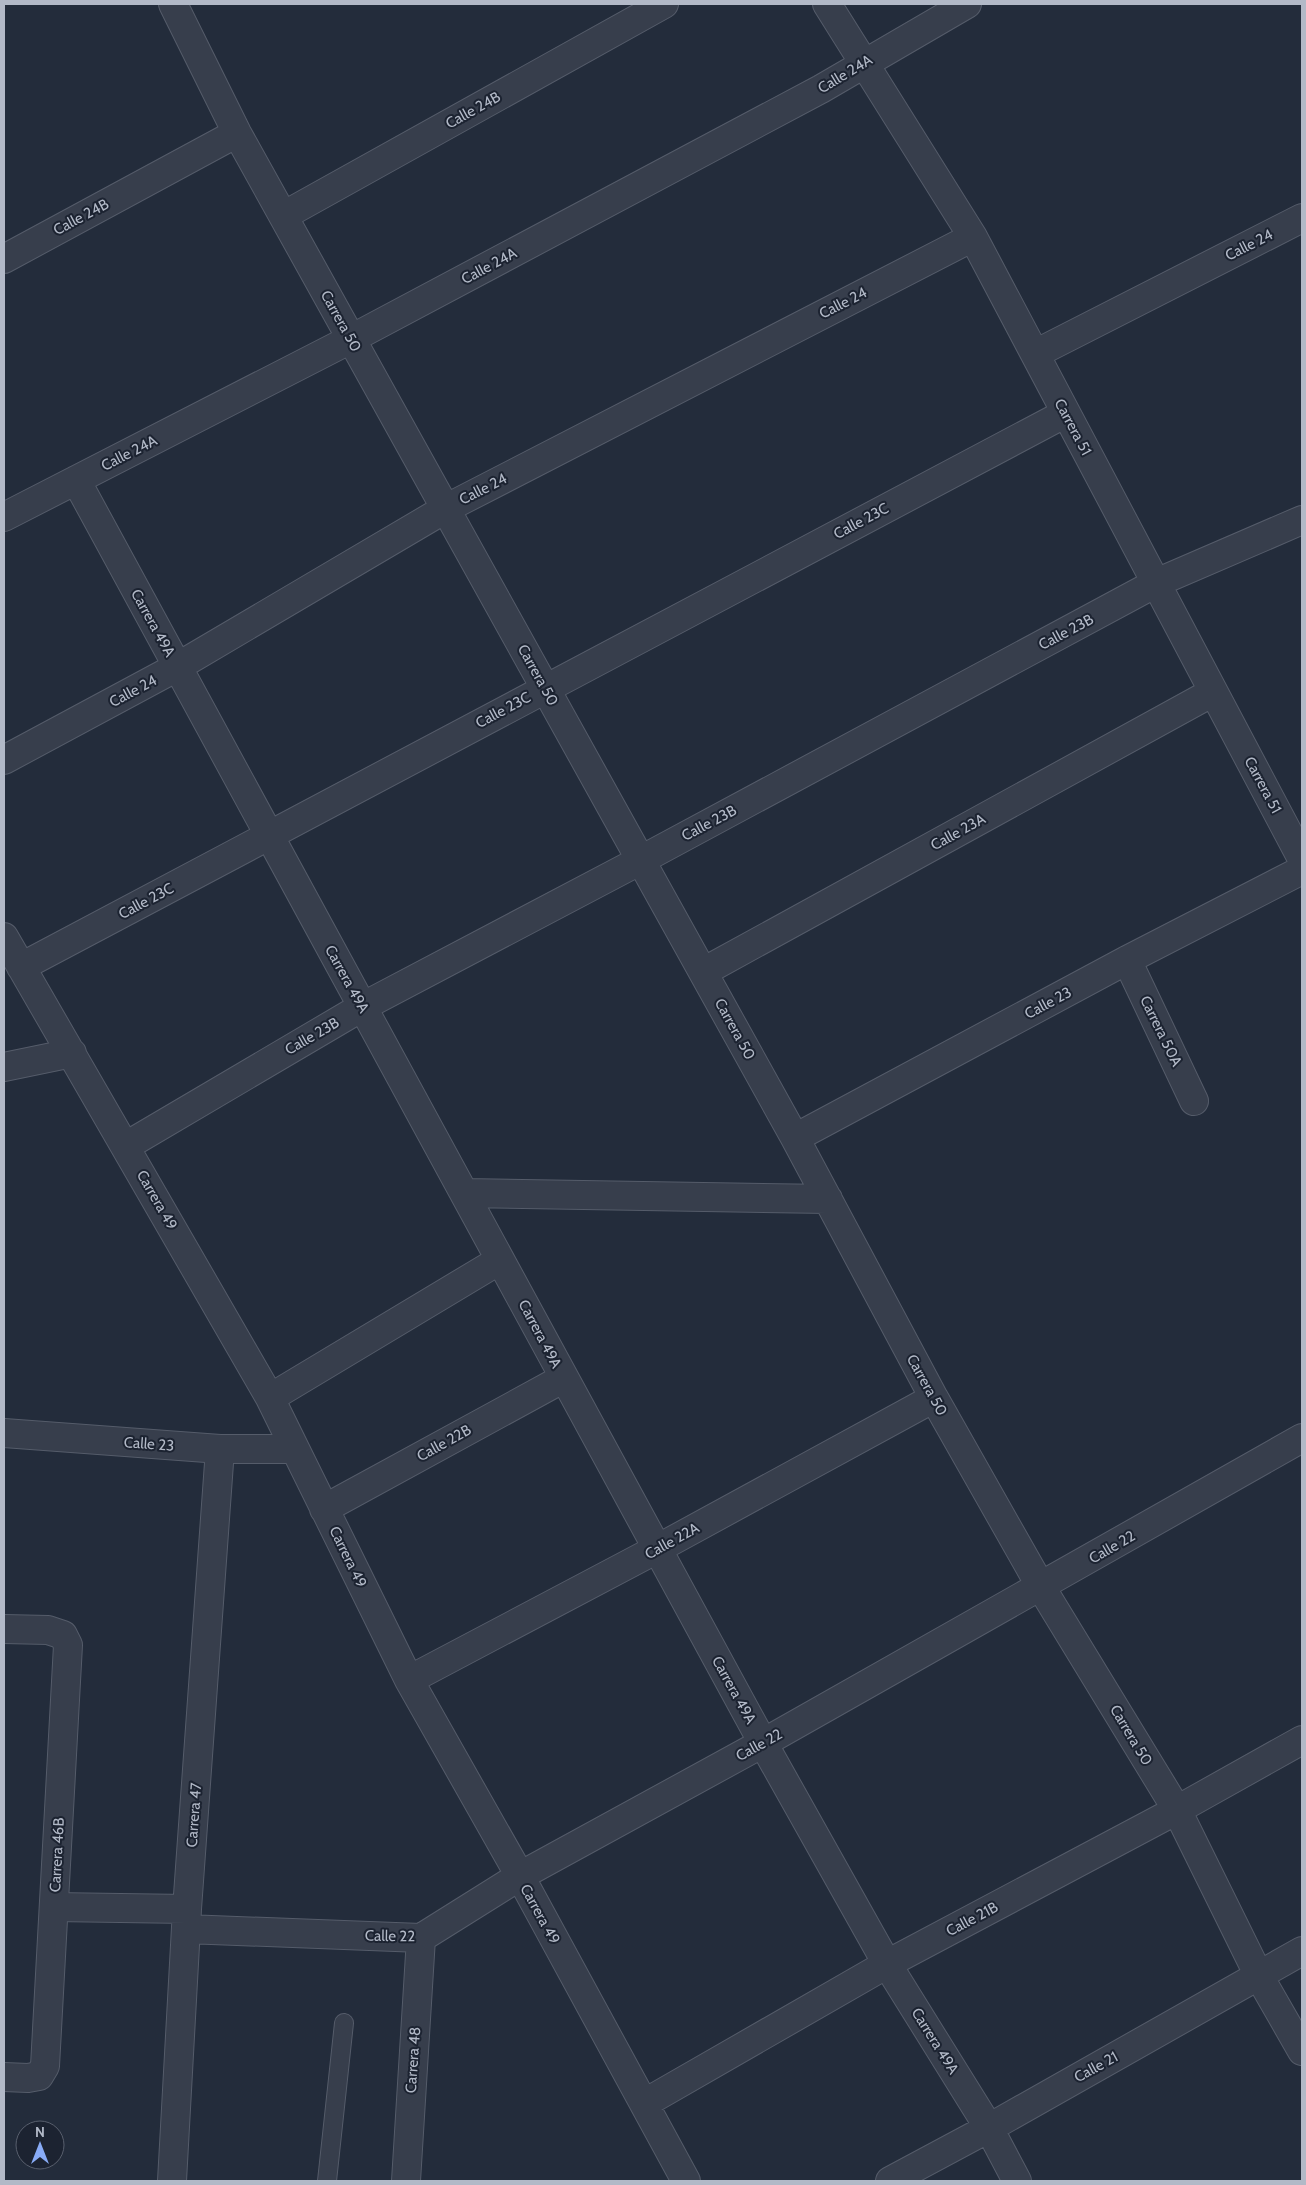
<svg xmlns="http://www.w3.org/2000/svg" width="1306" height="2185" viewBox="0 0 1306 2185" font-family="Cabin,sans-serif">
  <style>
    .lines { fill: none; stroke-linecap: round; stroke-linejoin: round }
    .service-casing { stroke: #555c6a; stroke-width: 20 }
    .minor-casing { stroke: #555c6a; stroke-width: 30 }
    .service { stroke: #373e4c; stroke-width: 18 }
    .minor { stroke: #373e4c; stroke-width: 28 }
    .labels { text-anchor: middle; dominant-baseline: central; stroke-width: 4; stroke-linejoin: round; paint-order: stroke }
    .street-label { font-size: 15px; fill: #b2b9c7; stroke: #1c2331 }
  </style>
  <rect width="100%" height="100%" fill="#232c3b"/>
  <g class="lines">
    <g class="service-casing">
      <path id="service" d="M327 2181 344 2023"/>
    </g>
    <g class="minor-casing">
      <path id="minor" d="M173 4 237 133 795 1138 934 1398 1041 1587 1177 1810 1259 1976 1302 2051
        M827 4 973 237 1302 859
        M283 216 664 4
        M4 259 237 133
        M1035 354 1302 218
        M76 480 763 1743 887 1964 989 2128 1017 2181
        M4 517 351 339 821 89 967 4
        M4 760 177 667 445 509 973 237
        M4 937 270 1398 409 1680 520 1876 686 2181
        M1127 960 1194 1101
        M21 967 1066 413
        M703 972 1213 692
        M4 1067 72 1053
        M795 1138 1127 960 1302 870
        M126 1146 362 1007 641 860 1156 583 1302 520
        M464 1193 828 1199
        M270 1398 500 1260
        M4 1433 220 1449H295
        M324 1509 564 1378
        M4 1629 48 1630 63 1635 68 1645 45 2066 39 2076 28 2078 4 2077
        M409 1680 657 1549 934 1398
        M54 1907 187 1909
        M186 1929 421 1938 520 1876 763 1743 1302 1438
        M645 2103 887 1964 1177 1810 1302 1740
        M172 2181 187 1909 220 1449
        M406 2181 421 1938
        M890 2181 989 2128 1302 1951"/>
    </g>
    <use href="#service" class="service"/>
    <use href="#minor" class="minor"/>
  </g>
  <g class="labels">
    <g class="street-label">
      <text transform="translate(845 74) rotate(-31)">Calle 24A</text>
      <text transform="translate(473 110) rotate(-29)">Calle 24B</text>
      <text transform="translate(81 217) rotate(-28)">Calle 24B</text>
      <text transform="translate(1249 245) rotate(-27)">Calle 24</text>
      <text transform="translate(489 266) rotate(-28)">Calle 24A</text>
      <text transform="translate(843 303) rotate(-27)">Calle 24</text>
      <text transform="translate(341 321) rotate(61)">Carrera 50</text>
      <text transform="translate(1073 427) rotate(62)">Carrera 51</text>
      <text transform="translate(129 453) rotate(-27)">Calle 24A</text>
      <text transform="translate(483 489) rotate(-27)">Calle 24</text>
      <text transform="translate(861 521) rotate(-28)">Calle 23C</text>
      <text transform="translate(153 623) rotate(61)">Carrera 49A</text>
      <text transform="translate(1066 632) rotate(-28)">Calle 23B</text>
      <text transform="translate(538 675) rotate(61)">Carrera 50</text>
      <text transform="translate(133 691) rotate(-28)">Calle 24</text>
      <text transform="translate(503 710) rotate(-28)">Calle 23C</text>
      <text transform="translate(1263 785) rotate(62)">Carrera 51</text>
      <text transform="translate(709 823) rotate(-28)">Calle 23B</text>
      <text transform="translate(958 832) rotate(-29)">Calle 23A</text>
      <text transform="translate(146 901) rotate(-28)">Calle 23C</text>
      <text transform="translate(347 979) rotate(61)">Carrera 49A</text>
      <text transform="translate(1048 1003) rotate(-28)">Calle 23</text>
      <text transform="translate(735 1029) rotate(61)">Carrera 50</text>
      <text transform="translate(1161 1031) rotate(64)">Carrera 50A</text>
      <text transform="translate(312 1036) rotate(-30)">Calle 23B</text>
      <text transform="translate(157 1200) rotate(60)">Carrera 49</text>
      <text transform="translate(540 1334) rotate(62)">Carrera 49A</text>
      <text transform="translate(927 1385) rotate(61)">Carrera 50</text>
      <text transform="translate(444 1443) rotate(-29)">Calle 22B</text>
      <text transform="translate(149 1444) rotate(4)">Calle 23</text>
      <text transform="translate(672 1541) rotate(-29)">Calle 22A</text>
      <text transform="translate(1112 1547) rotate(-30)">Calle 22</text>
      <text transform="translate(348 1557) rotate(64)">Carrera 49</text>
      <text transform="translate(734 1690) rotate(61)">Carrera 49A</text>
      <text transform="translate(1131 1735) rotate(59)">Carrera 50</text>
      <text transform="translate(759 1745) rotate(-29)">Calle 22</text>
      <text transform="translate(194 1815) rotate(-86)">Carrera 47</text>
      <text transform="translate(57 1855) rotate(-87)">Carrera 46B</text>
      <text transform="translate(540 1914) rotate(61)">Carrera 49</text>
      <text transform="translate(972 1919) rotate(-28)">Calle 21B</text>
      <text transform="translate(390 1936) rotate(1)">Calle 22</text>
      <text transform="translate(935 2041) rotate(58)">Carrera 49A</text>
      <text transform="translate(413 2060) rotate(-86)">Carrera 48</text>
      <text transform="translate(1096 2067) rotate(-29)">Calle 21</text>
    </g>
  </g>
  <rect width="1306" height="2185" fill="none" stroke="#b2b9c7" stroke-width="10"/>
  <g transform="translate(40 2145)"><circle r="24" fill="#1c2331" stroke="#585f6d"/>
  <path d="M0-4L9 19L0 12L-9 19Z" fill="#88abf6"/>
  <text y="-8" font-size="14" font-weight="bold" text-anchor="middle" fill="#b2b9c7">N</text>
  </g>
</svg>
